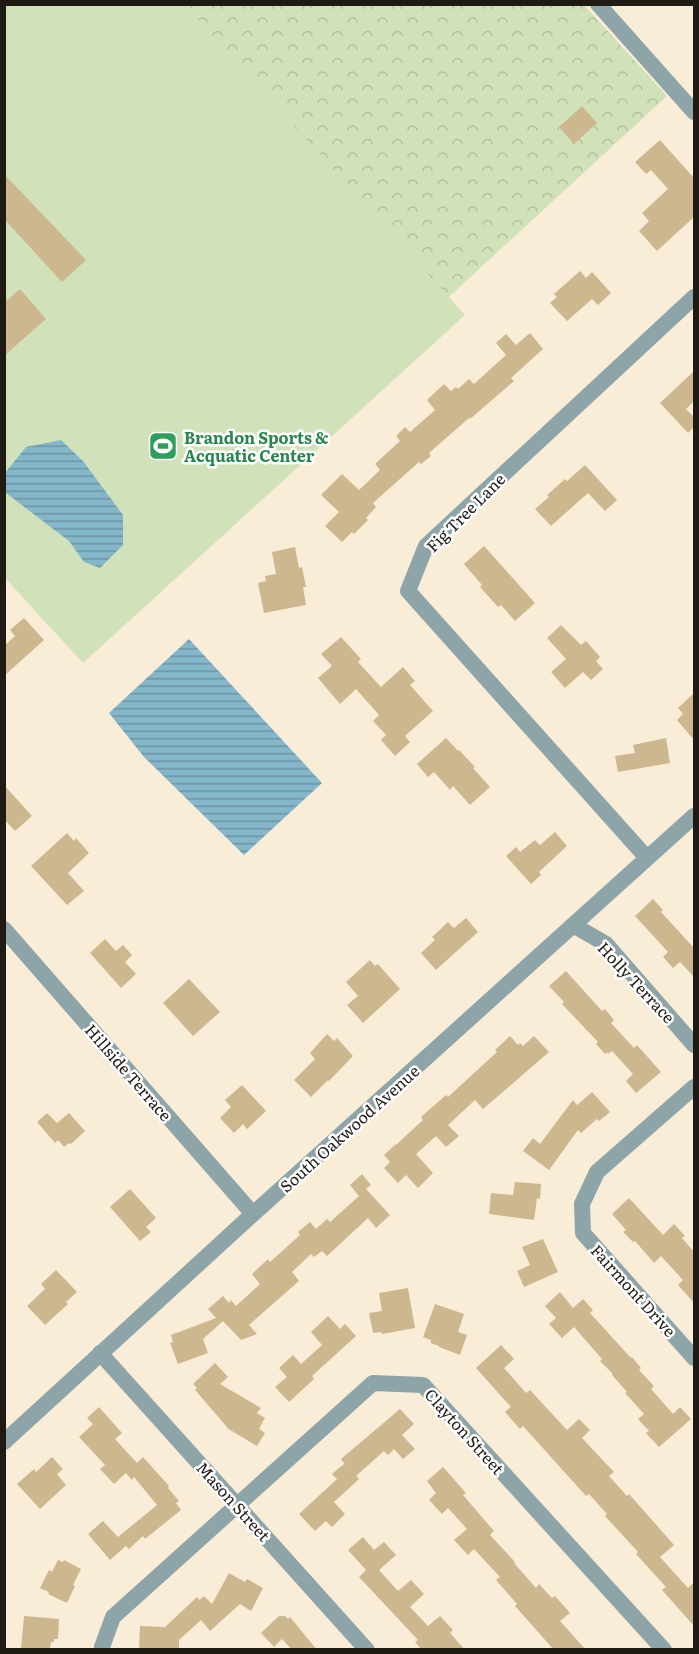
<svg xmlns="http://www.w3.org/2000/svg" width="699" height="1654" viewBox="0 0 699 1654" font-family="Literata,serif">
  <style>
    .park { fill: url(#park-crowns) }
    .garden { fill: #d1e1ba }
    .water { fill: url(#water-rules) }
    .building { fill: #cdb78f }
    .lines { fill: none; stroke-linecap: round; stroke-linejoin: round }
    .minor { stroke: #8da4a9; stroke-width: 16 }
    .labels { text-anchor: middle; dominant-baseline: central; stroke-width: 5; stroke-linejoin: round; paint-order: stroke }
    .leisure-label { font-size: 16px; font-weight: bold; fill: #27864d; stroke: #fff; text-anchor: start }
    .street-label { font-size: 16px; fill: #1f1b14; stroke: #fff }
  </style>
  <defs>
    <pattern id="park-crowns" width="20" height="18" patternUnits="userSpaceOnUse" patternTransform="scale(1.5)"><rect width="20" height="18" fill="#d1e1ba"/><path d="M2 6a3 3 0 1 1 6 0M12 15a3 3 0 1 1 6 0" fill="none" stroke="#b3c09f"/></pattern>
    <pattern id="water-rules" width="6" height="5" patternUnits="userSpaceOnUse" patternTransform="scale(1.5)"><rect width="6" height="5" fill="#85b7ca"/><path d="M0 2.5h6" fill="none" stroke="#6c94a3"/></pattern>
  </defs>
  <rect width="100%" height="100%" fill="#f9edd8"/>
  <path class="park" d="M5 5H584L667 96 352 386Z"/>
  <path class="garden" d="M5 5H185L465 315 83 663 5 578Z"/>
  <path class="water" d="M61 440 83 461 123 515V545L100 568 84 562 69 541 6 493 5 473 26 447Z
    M189 639 322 783 244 855 144 757 109 713Z"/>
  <path class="building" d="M582 106 597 123 574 144 559 127Z
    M660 140 694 178V217L657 251 639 231 649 221 642 213 668 189 651 170 646 174 635 162Z
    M4 174 86 260 62 282 4 219Z
    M580 271 586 278 592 272 611 293 598 305 592 299 567 321 550 303 557 297 554 294Z
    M20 289 46 319 4 356V303Z
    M530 333 543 349 511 378 514 381 470 419 469 418 429 453 431 456 421 464 419 462 373 503 376 507 366 518 368 520 354 534 352 532 342 542 325 526 339 512 321 495 342 474 359 490 380 470 375 464 400 441 396 436 405 427 410 432 435 410 427 400 444 384 451 391 456 387 458 389 469 379 474 384 506 355 496 343 506 334 516 345Z
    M694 371V401L686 409 694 417V427L688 433 660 403Z
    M585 465 617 500 605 511 588 493 551 526 535 509 549 497 547 495 565 479 567 481Z
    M484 546 535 603 515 621 501 605 498 607 480 587 482 585 464 564Z
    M295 547 299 568 302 567 306 587H303L306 605 264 613 258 583 266 581 265 576 276 574 272 552Z
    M24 618 44 640 4 676V646L15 636 10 630Z
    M561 625 581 645 586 641 600 657 596 661 603 669 591 680 583 672 565 688 551 672 566 659 547 638Z
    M341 637 361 659 358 662 381 687 403 667 415 681 410 685 433 711 405 736 410 742 395 756 381 740 386 735 373 721 379 715 356 689 340 704 318 678 332 666 321 654Z
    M694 693V740L677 720 683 714 678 708Z
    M446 738 458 751 459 750 475 767 473 768 490 787 470 805 453 786 450 790 434 772 428 777 417 764Z
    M666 738 670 763 618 772 615 756 635 753 633 745Z
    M4 785 32 816 15 831 4 819Z
    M555 832 567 846 539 872 541 875 531 884 506 856 516 847 520 852 535 840 540 845Z
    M67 833 74 841 76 838 89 853 68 873 84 891 67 905 31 866Z
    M653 899 663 910 661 912 694 948V977L680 962 673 968 663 957 668 952 635 916Z
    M466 918 478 932 436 970 421 953 435 940 432 937 448 922 454 928Z
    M105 939 116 951 123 945 132 955 125 962 136 974 121 988 90 953Z
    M370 960 375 966 378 964 400 989 363 1023 347 1005 358 996 346 982Z
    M566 971 602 1011 605 1009 614 1020 611 1023 634 1048 637 1045 661 1072 636 1093 626 1081 633 1074 612 1051 608 1054 607 1052 605 1054 596 1044 598 1042 562 1004 564 1002 549 986Z
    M189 979 220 1012 193 1036 163 1003Z
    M327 1034 334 1041 337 1038 353 1056 329 1081 328 1080 311 1097 294 1080 315 1059 310 1053Z
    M510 1036 518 1045 520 1043 523 1046 534 1036 549 1052 483 1109 475 1100 448 1125 459 1136 446 1147 436 1136 416 1154 433 1173 418 1188 406 1175 398 1183 384 1168 390 1162 384 1155 396 1144V1145L423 1120 421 1117 446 1095 448 1097 497 1052 495 1050Z
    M242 1085 266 1111 247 1129 243 1124 234 1133 220 1118 231 1107 225 1100Z
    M592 1092 610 1112 599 1121 597 1119 581 1133 578 1130 549 1170 523 1151 533 1138 540 1144 573 1100 577 1105Z
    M47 1113 57 1123 69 1113 85 1131 71 1144 69 1143 64 1147 58 1140 55 1143 37 1122Z
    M362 1174 371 1185 366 1189 390 1215 376 1228 368 1218 327 1256 322 1251 314 1257 311 1254 292 1272 299 1281 249 1325 257 1334 241 1340 223 1321 203 1339 208 1353 178 1364 170 1343 173 1342 171 1335 216 1318 208 1309 223 1296 229 1303 231 1300 236 1306 260 1284 252 1274 268 1259 270 1262 300 1235 298 1232 310 1222 316 1229 327 1219 330 1222 359 1196 350 1185Z
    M515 1182 541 1184 540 1199 537 1198 534 1220 489 1214 491 1193 513 1195Z
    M130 1189 156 1218 146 1227 151 1232 140 1241 110 1207Z
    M629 1198 663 1235 674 1224 685 1236 682 1238 694 1252V1303L678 1285 683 1280 661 1256 654 1263 635 1241 633 1242 623 1232 626 1230 612 1214Z
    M543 1239 558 1272 524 1287 517 1271 530 1265 522 1247Z
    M56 1270 77 1292 66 1302 68 1304 45 1325 27 1306 45 1289 41 1284Z
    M408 1288 415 1328 382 1334 381 1332 373 1333 369 1313 382 1311 379 1293Z
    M560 1292 573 1308 583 1299 593 1310 590 1313 631 1358 632 1357 641 1368 639 1370 654 1386 651 1389 673 1414 680 1407 691 1419 659 1447 646 1433 649 1431 638 1419 644 1414 625 1393 627 1392 612 1375 613 1374 600 1361 602 1359 574 1327 562 1338 549 1324 556 1318 545 1306Z
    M435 1304 464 1314 458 1332 467 1335 460 1355 439 1347V1346L431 1343V1340L423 1337Z
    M328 1316 340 1329 345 1324 356 1336 312 1376 314 1379 289 1402 275 1387 287 1377 279 1368 293 1355 301 1364 322 1345 311 1332Z
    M501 1345 514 1359 504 1368 526 1393 530 1390 567 1430 579 1419 590 1430 582 1438 614 1472 609 1476 627 1496 629 1494 674 1545 660 1557 688 1588 694 1582V1626L662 1590 666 1587 636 1554 638 1552 605 1516 607 1514 589 1494 586 1496 523 1426 520 1429 505 1412 511 1407 476 1368Z
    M215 1363 228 1377 220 1384 261 1408 257 1413 265 1418 259 1429 265 1433 257 1446 227 1428V1427L195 1390 197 1388 193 1384Z
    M99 1407 122 1433 115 1439 137 1463 143 1457 169 1486 168 1488 179 1501 176 1503 181 1510 145 1539 143 1536 129 1549 126 1546 110 1560 88 1534 103 1521 118 1537 157 1505 134 1477 132 1480 126 1473 114 1484 100 1469 105 1465 79 1437 93 1424 87 1418Z
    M400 1409 414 1424 402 1435 415 1449 403 1459 394 1449 388 1455 384 1451 356 1476 359 1479 334 1502 345 1514 332 1527 326 1521 315 1531 299 1514 337 1479 332 1474 344 1464 346 1466 341 1459Z
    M52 1457 63 1469 57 1474 66 1485 40 1509 17 1484 34 1469 36 1472Z
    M443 1467 466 1493 463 1495 494 1531 490 1535 515 1562 514 1563 536 1588 539 1584 552 1598 555 1596 570 1613 560 1621 586 1650H554L515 1606 517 1604 496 1580 500 1577 474 1549 468 1555 454 1540 467 1529 448 1508 442 1514 429 1500 436 1493 427 1481Z
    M363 1537 374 1550 384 1542 396 1555 379 1570 398 1591 411 1580 424 1594 410 1607 428 1626 440 1616 453 1630 450 1633 465 1650H422L415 1642 418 1640 359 1577 366 1570 348 1550Z
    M58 1560 63 1562 64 1560 81 1569 73 1585 75 1586 67 1603 48 1594 49 1592 40 1588 49 1570 52 1572Z
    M229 1573 245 1582 247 1579 263 1588 251 1611 240 1604 210 1631 201 1620 179 1640V1650H139L140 1626 165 1627 197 1597 199 1600 204 1596 212 1604Z
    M24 1616 59 1619 58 1639H54V1642H51L50 1650 21 1648Z
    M279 1616H285L288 1619 290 1617 317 1650H292L282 1639 274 1647 261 1633Z"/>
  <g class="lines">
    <path class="minor" d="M598 4 694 112
      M647 858 408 591 426 546 694 297
      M573 925 606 944 694 1045
      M4 929 253 1214
      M694 1087 597 1172 582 1204 583 1233 694 1358
      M100 1353 367 1650
      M4 1442 253 1214 694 816
      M103 1650 102 1647 113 1617 373 1383 423 1385 664 1650"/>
  </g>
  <defs>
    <g id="stadium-square" transform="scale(1.5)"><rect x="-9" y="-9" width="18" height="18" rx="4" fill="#2e9e5b" stroke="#fff"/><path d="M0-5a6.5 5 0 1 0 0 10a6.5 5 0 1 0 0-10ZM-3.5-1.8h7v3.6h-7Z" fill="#fff"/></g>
  </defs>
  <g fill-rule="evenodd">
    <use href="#stadium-square" x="163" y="446"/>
  </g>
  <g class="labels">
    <g class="leisure-label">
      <text x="184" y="437">Brandon Sports &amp;<tspan x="184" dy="18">Acquatic Center</tspan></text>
    </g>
    <g class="street-label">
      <text transform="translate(465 512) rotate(-45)">Fig Tree Lane</text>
      <text transform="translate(637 982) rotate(47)">Holly Terrace</text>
      <text transform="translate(129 1072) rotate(49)">Hillside Terrace</text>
      <text transform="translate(349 1128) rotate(-42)">South Oakwood Avenue</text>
      <text transform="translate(634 1290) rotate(48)">Fairmont Drive</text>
      <text transform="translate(465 1431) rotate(48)">Clayton Street</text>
      <text transform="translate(234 1501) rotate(48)">Mason Street</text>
    </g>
  </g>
  <rect width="699" height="1654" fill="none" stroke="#1f1b14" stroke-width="12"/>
</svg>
